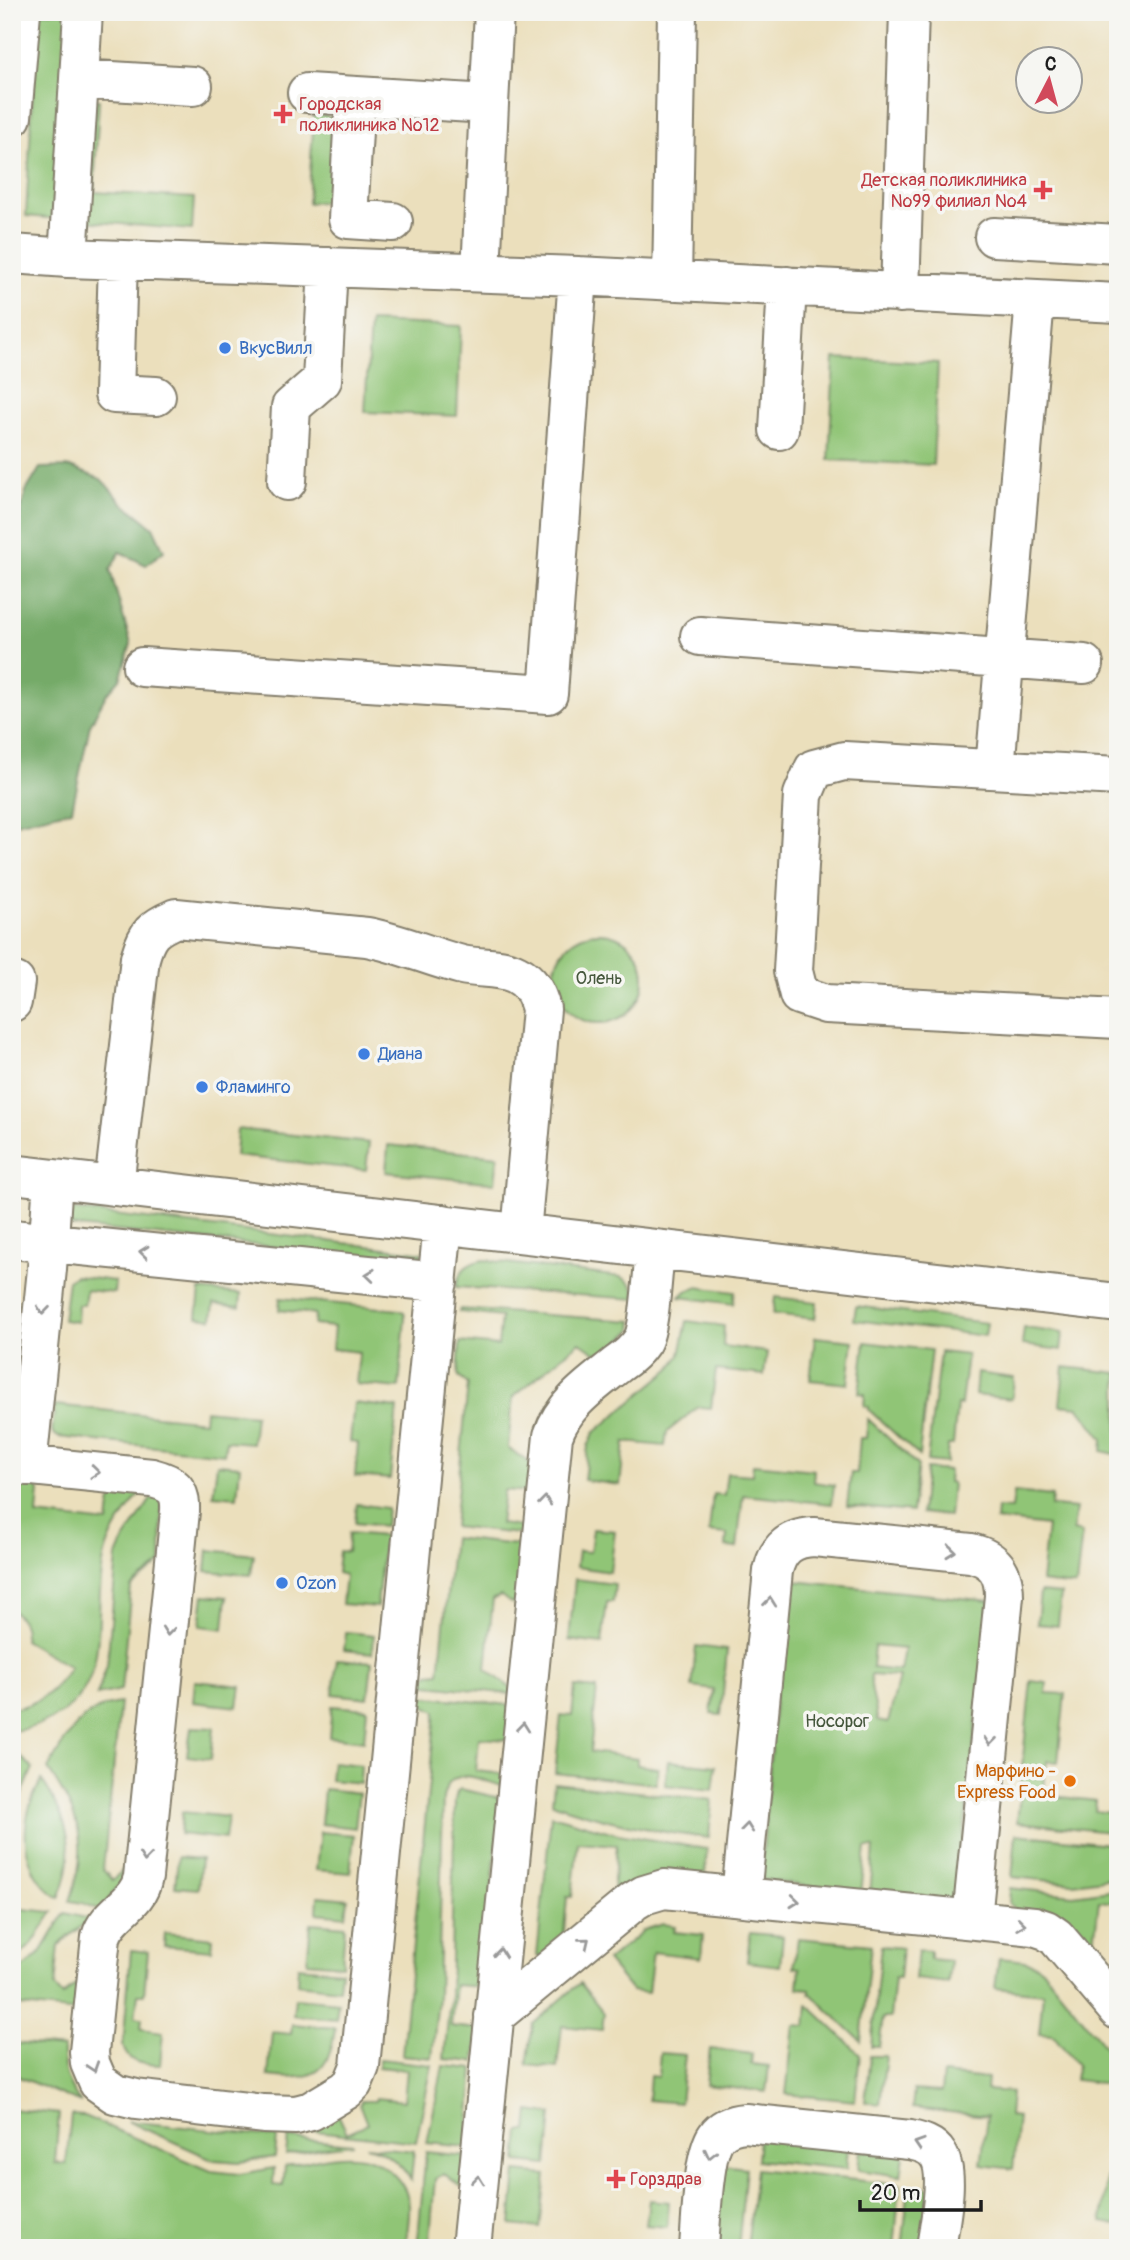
<svg xmlns="http://www.w3.org/2000/svg" width="1130" height="2260" viewBox="0 0 1130 2260" font-family="Pangolin,sans-serif">
  <style>
    .green { fill: #90c576; stroke: #567049; stroke-width: 2; fill-rule: evenodd }
    .forest { fill: #74aa67; stroke: #486342; stroke-width: 2 }
    .lines { fill: none; stroke-linecap: round; stroke-linejoin: round }
    .minor-casing { stroke: #847e6c; stroke-width: 42 }
    .minor { stroke: #fff; stroke-width: 38 }
    .oneway { stroke: #999 }
    .health-dot { fill: #e0444e; stroke: #f6f6f2; stroke-width: 2.5 }
    .shop-dot { fill: #3f7fe0; stroke: #f6f6f2; stroke-width: 2.5 }
    .food-dot { fill: #e8710a; stroke: #f6f6f2; stroke-width: 2.5 }
    .labels { text-anchor: middle; dominant-baseline: central; stroke-width: 7; stroke-linejoin: round; paint-order: stroke }
    .health-label { font-size: 18px; fill: #be3a42; stroke: #f6f6f2; text-anchor: start }
    .shop-label { font-size: 18px; fill: #366cbe; stroke: #f6f6f2; text-anchor: start }
    .park-label { font-size: 18px; fill: #45573c; stroke: #f6f6f2 }
    .food-label { font-size: 18px; fill: #c56008; stroke: #f6f6f2; text-anchor: end }
  </style>
  <rect width="100%" height="100%" fill="#f6f6f2"/>
  <filter id="ink" filterUnits="userSpaceOnUse"><feTurbulence type="fractalNoise" baseFrequency=".0143" numOctaves="2"/><feDisplacementMap in="SourceGraphic" scale="14" xChannelSelector="R" yChannelSelector="G"/><feConvolveMatrix kernelMatrix="1 2 1 2 8 2 1 2 1" color-interpolation-filters="sRGB"/></filter>
  <filter id="wash" filterUnits="userSpaceOnUse"><feTurbulence type="fractalNoise" baseFrequency=".00686" numOctaves="4" result="noise"/><feDisplacementMap in="SourceGraphic" scale="28" xChannelSelector="R" yChannelSelector="G"/><feGaussianBlur stdDeviation="1.57" result="paint"/><feColorMatrix in="noise" values="0 0 0 0 0 0 0 0 0 0 0 0 0 0 0 0 0 1.4 0 .05"/><feComposite in="paint" operator="in"/></filter>
  <g filter="url(#wash)">
    <rect width="100%" height="100%" fill="#ebdfbc"/>
    <path class="green" d="M37 12H72L59 219 26 216Z
      M93 100H99L94 192 194 198 192 230 85 221Z
      M314 115H325L332 119 335 130 331 195 328 202 308 203Z
      M370 322 461 326 457 416 365 412Z
      M834 358 938 363 933 465 829 460Z
      M554 978a45 45 0 1 1 90 0a45 45 0 1 1-90 0Z
      M237 1129 369 1143 366 1170 235 1156Z
      M388 1145 498 1156 495 1183 386 1172Z
      M73 1210 418 1252 422 1253 421 1262 68 1226 69 1211Z
      M484 1260 621 1277C632 1282 635 1288 636 1299L456 1287C459 1270 467 1263 484 1260Z
      M75 1276 115 1281 114 1293 86 1290 84 1305H78L77 1322 63 1320 68 1280Z
      M696 1287 735 1292 733 1304 680 1297 686 1291Z
      M200 1290 241 1294 240 1307 214 1304 212 1319 197 1317Z
      M775 1297 817 1302 815 1319 773 1314Z
      M280 1298 399 1310 404 1312 405 1318 399 1388 356 1384 359 1352 332 1349 334 1327 314 1325 315 1314 279 1310Z
      M856 1306 987 1323 985 1336 854 1320Z
      M460 1309 633 1321 632 1330 603 1358 580 1342 513 1397 508 1448 534 1466 531 1492 504 1490 500 1524 528 1528 527 1535 454 1527 468 1384 460 1378 458 1374 460 1342 498 1346 501 1317 459 1312Z
      M687 1321 724 1326 723 1346 767 1352 764 1375 716 1370 711 1408 698 1407 667 1432 665 1446 625 1442 620 1485 584 1480 588 1446 594 1433 670 1369 680 1355Z
      M1024 1328 1063 1333 1061 1350 1022 1345Z
      M815 1337 853 1341 848 1384 810 1380Z
      M865 1342 931 1350 919 1456 869 1410V1407L864 1406 865 1394 859 1393Z
      M940 1352 967 1355 961 1405H957L953 1445H948L946 1463 927 1461Z
      M1064 1367 1118 1373V1455L1102 1451 1103 1439 1078 1407 1060 1405Z
      M977 1373 1014 1378 1012 1399 975 1395Z
      M354 1403 397 1408 390 1479 355 1476 358 1443 350 1442Z
      M55 1405 204 1421 205 1410 255 1415 252 1443 226 1441 224 1454 58 1437 52 1432Z
      M868 1419 918 1466 912 1512 847 1506 851 1473H857L860 1438H866Z
      M217 1464 240 1466 237 1497 213 1495Z
      M753 1464 814 1470 813 1482 834 1485 832 1504 743 1495 737 1548 726 1547 727 1534 709 1532 713 1494 724 1495 727 1473 752 1475Z
      M926 1469 949 1471 948 1482 952 1483 949 1516 921 1513Z
      M12 1476 37 1486 39 1491 37 1515 108 1523C110 1512 108 1501 117 1491L143 1489C129 1509 111 1530 105 1554 91 1608 114 1676 62 1713 46 1724 31 1729 12 1731V1709C39 1705 56 1690 70 1667L24 1640C27 1627 22 1619 12 1610Z
      M1014 1492 1052 1496 1051 1506 1076 1508 1073 1531 1082 1533 1076 1586 1041 1582 1047 1526 996 1520 997 1508 1012 1509Z
      M155 1493 162 1498 161 1563 131 1587 121 1690 97 1695 107 1665 117 1556 124 1540Z
      M357 1504 387 1508 385 1526 355 1523Z
      M593 1529 615 1531 610 1572 576 1567 578 1551 590 1552Z
      M349 1533 384 1536 377 1607 342 1604 345 1575 337 1573 339 1551 347 1552Z
      M453 1538 526 1546 520 1609 501 1596 493 1599 486 1669 512 1689 511 1694 418 1684 429 1674 439 1673Z
      M208 1550 254 1555 251 1575 206 1571Z
      M575 1579 615 1584 613 1602H607L602 1644 569 1640Z
      M784 1580 990 1601 957 1893 946 1901 870 1895 874 1848H866L861 1894 765 1880 761 1877ZM874 1646 904 1649 900 1671 872 1668ZM871 1675 899 1677 888 1723 877 1721C877 1704 869 1692 871 1675Z
      M1040 1592 1061 1594 1058 1626 1037 1624Z
      M204 1595 227 1597 224 1629 200 1626Z
      M346 1632 374 1635 372 1653 344 1650Z
      M696 1646 727 1650 721 1715 711 1714 714 1690 692 1687Z
      M337 1659 372 1662 368 1698 333 1694Z
      M195 1681 241 1686 238 1707 193 1702Z
      M1031 1681 1047 1683 1046 1693 1065 1694 1058 1762 1047 1761 1046 1769 1022 1767Z
      M575 1687 597 1689 590 1752 637 1758V1765L658 1768 656 1784 555 1773 561 1715 572 1716Z
      M417 1696 510 1705 507 1740 479 1738 476 1771 503 1774 502 1786C478 1779 451 1763 443 1798L438 1998 432 2058 402 2055 436 1711 423 1705Z
      M120 1703 103 1870 112 1880 130 1864V1870L101 1910 82 1903 70 1901C90 1845 80 1817 48 1769 65 1738 82 1707 120 1703Z
      M332 1706 367 1709 364 1741 329 1737Z
      M191 1727 214 1728 211 1759 187 1756Z
      M12 1749 33 1768 18 1803 12 1844Z
      M668 1761 716 1766 713 1790 665 1785Z
      M332 1762 361 1765 360 1783 330 1780Z
      M1022 1775 1045 1778 1044 1795 1096 1801 1095 1811 1118 1814V1833L1017 1822Z
      M42 1780C68 1820 79 1852 59 1898 18 1871 18 1819 42 1780Z
      M554 1783 712 1800 709 1838C656 1832 602 1821 552 1803Z
      M324 1789 359 1793 355 1828 321 1824Z
      M460 1789 501 1798 482 1987 455 1985 451 2026 478 2029 475 2062 444 2059 450 1998 455 1800 457 1792Z
      M182 1812 228 1817 225 1839 180 1834Z
      M551 1815 618 1834 707 1849 705 1875 612 1901 617 1845 578 1842 572 1897H567L563 1943 543 1958 537 1956Z
      M320 1832 354 1835 350 1873 316 1870Z
      M1016 1834 1118 1845V1877L1073 1883 1012 1877Z
      M178 1857 201 1859 198 1889 175 1887Z
      M1010 1888 1073 1895 1118 1889V1903L1099 1901 1093 1950H1089L1013 1907 1009 1904Z
      M318 1896 348 1899 346 1916 317 1913Z
      M12 1908 53 1912 32 1944 12 1963Z
      M65 1913 90 1919 59 1945 55 1987 63 1996 81 1980 78 2012 12 2005V1978L42 1951Z
      M311 1923 345 1926 342 1965 307 1962Z
      M663 1924 675 1926 674 1932 703 1935 701 1958 653 1952 648 1993 632 1991 607 1961 644 1930Z
      M165 1933 213 1938 212 1950 164 1946Z
      M750 1933 783 1936 780 1966 747 1962Z
      M798 1938 871 1945 861 2041 810 1993V1989L798 1988 800 1968 794 1967Z
      M881 1946 902 1948 899 1978H894L890 2018H883L879 2047H871Z
      M131 1950 148 1952 144 1994H138L135 2017 142 2018 141 2029 163 2032 160 2065C144 2064 128 2065 123 2046Z
      M918 1950 930 1951V1959L950 1961 948 1983 915 1979Z
      M999 1958C1014 1960 1030 1959 1042 1969L1118 2063V2128L1112 2127 1117 2085 1075 2080 1077 2065 1053 2035 1039 2034 1043 1993 995 1988Z
      M298 1967 341 1971 339 1989 297 1984Z
      M580 1983 604 2013 602 2030 562 2026 557 2068 527 2065 533 2024Z
      M295 1998 338 2002 336 2019 293 2015Z
      M808 2005 860 2054 855 2101 786 2094 794 2025 806 2026Z
      M292 2024 335 2028C330 2076 312 2081 268 2076L272 2032 291 2034Z
      M12 2043 63 2048C62 2069 67 2086 81 2103L12 2074Z
      M710 2049 752 2054 751 2064 769 2066 766 2092 706 2085Z
      M660 2053 685 2055 680 2103 648 2100 650 2076 658 2077Z
      M870 2056H886L880 2104 865 2102Z
      M380 2059 432 2065 416 2142 288 2128 337 2112 347 2133 367 2124 360 2106 361 2101H375L376 2098 404 2101 407 2070 379 2067Z
      M443 2066 474 2069 467 2147 427 2143Z
      M943 2074 987 2079 986 2090 1011 2092 1009 2116 1018 2117 1013 2169 981 2165 987 2116 912 2108 914 2090 941 2092Z
      M12 2109 59 2114 55 2163 66 2164 71 2115 84 2116 211 2171 240 2174 274 2168 273 2185 283 2186 285 2166C308 2162 332 2154 355 2156 379 2157 406 2179 409 2204 410 2218 407 2234 405 2248H12Z
      M529 2111 552 2114 547 2165 517 2162 520 2131H527Z
      M127 2121 277 2137 275 2157 239 2162 214 2160Z
      M288 2138 353 2144 326 2147 286 2155Z
      M759 2138 848 2148 846 2169 757 2160Z
      M366 2146 414 2151 411 2180C402 2165 385 2150 366 2146Z
      M860 2150 904 2155 901 2176 858 2170Z
      M426 2152 466 2156 463 2188 444 2174 435 2179 429 2248H417Z
      M721 2165 746 2168 738 2248H711Z
      M756 2169 900 2185 894 2248H747Z
      M516 2172 546 2175 540 2228 511 2225Z
      M1107 2175 1118 2176V2225L1102 2222Z
      M909 2186 929 2188 923 2248H902Z
      M649 2200 669 2202 667 2227 646 2225Z"/>
    <path class="forest" d="M70 467 101 479 123 503 153 527 164 551 146 565 120 552 110 570 131 644 120 679 106 695 90 725 72 810 12 824V544L26 491 40 468Z"/>
  </g>
  <g filter="url(#ink)">
    <g class="lines">
      <g class="minor-casing">
        <path id="minor" d="M83 12 79 79 193 86
          M307 93 489 104 494 12
          M355 96 348 219 393 222
          M12 117 21 12
          M994 237 1118 244
          M12 254 68 258 578 276 1118 303
          M68 258 79 79
          M118 260 114 394 156 396
          M481 272 489 104
          M672 281 677 12
          M900 293 909 12
          M779 430 787 286
          M287 481 291 407 322 380 328 267
          M700 636 1084 664
          M142 667 548 694 578 276
          M995 769 1035 300
          M1118 776 844 761 814 769 803 795 793 971 799 995 826 1004 1118 1019
          M12 1002 15 982
          M12 1174 1118 1303
          M114 1186 140 958C147 933 153 928 176 918L367 937C400 943 430 957 462 965 479 969 501 966 516 974 531 981 537 994 541 1009L521 1233
          M12 1239 438 1282
          M12 1464 152 1478C172 1483 181 1489 180 1511L143 1877C138 1905 108 1912 101 1937L89 2052 90 2063 98 2082 115 2094 136 2099 264 2114 296 2115 311 2111 346 2090 353 2083 360 2066 443 1224
          M27 1466 47 1269 53 1179
          M741 1896 773 1571C778 1548 791 1538 814 1537L971 1553C995 1559 1004 1572 1004 1596L972 1919
          M494 2016 634 1901 644 1895 664 1889 1034 1926 1046 1930 1056 1937 1118 2010
          M471 2248 553 1436C564 1403 592 1385 618 1364 627 1358 636 1350 642 1341 650 1328 653 1268 655 1249
          M699 2248C701 2223 703 2155 716 2137 723 2127 733 2124 745 2123L910 2140C920 2142 932 2145 938 2155 951 2174 939 2225 936 2248"/>
      </g>
      <use href="#minor" class="minor"/>
    </g>
    <defs><path id="oneway-chevron" d="M-2-3.5L2.5 0L-2 3.5" fill="none" stroke-width="1.6" stroke-linecap="round" stroke-linejoin="round" transform="scale(1.75)"/></defs>
    <g class="oneway">
      <use href="#oneway-chevron" transform="translate(144 1252) rotate(-174)"/>
      <use href="#oneway-chevron" transform="translate(370 1275) rotate(-174)"/>
      <use href="#oneway-chevron" transform="translate(43 1310) rotate(96)"/>
      <use href="#oneway-chevron" transform="translate(95 1472) rotate(6)"/>
      <use href="#oneway-chevron" transform="translate(545 1501) rotate(-84)"/>
      <use href="#oneway-chevron" transform="translate(951 1551) rotate(6)"/>
      <use href="#oneway-chevron" transform="translate(770 1602) rotate(-84)"/>
      <use href="#oneway-chevron" transform="translate(168 1631) rotate(96)"/>
      <use href="#oneway-chevron" transform="translate(523 1727) rotate(-84)"/>
      <use href="#oneway-chevron" transform="translate(990 1741) rotate(96)"/>
      <use href="#oneway-chevron" transform="translate(747 1828) rotate(-84)"/>
      <use href="#oneway-chevron" transform="translate(145 1857) rotate(96)"/>
      <use href="#oneway-chevron" transform="translate(795 1901) rotate(6)"/>
      <use href="#oneway-chevron" transform="translate(1021 1924) rotate(7)"/>
      <use href="#oneway-chevron" transform="translate(585 1942) rotate(-39)"/>
      <use href="#oneway-chevron" transform="translate(500 1953) rotate(-84)"/>
      <use href="#oneway-chevron" transform="translate(93 2067) rotate(72)"/>
      <use href="#oneway-chevron" transform="translate(919 2144) rotate(-162)"/>
      <use href="#oneway-chevron" transform="translate(710 2154) rotate(103)"/>
      <use href="#oneway-chevron" transform="translate(478 2180) rotate(-84)"/>
    </g>
  </g>
  <g class="health-dot">
    <path d="M279.5 103.5h7v7h7v7h-7v7h-7v-7h-7v-7h7z"/>
    <path d="M1039.5 179.5h7v7h7v7h-7v7h-7v-7h-7v-7h7z"/>
    <path d="M612.5 2168.5h7v7h7v7h-7v7h-7v-7h-7v-7h7z"/>
  </g>
  <g class="shop-dot">
    <circle cx="225" cy="348" r="7"/>
    <circle cx="364" cy="1054" r="7"/>
    <circle cx="202" cy="1087" r="7"/>
    <circle cx="282" cy="1583" r="7"/>
  </g>
  <circle class="food-dot" cx="1070" cy="1781" r="7"/>
  <g class="labels">
    <g class="health-label">
      <text x="299" y="104">Городская<tspan x="299" dy="21">поликлиника №12</tspan></text>
      <text x="1027" y="180" text-anchor="end">Детская поликлиника<tspan x="1027" dy="21">№99 филиал №4</tspan></text>
      <text x="630" y="2179">Горздрав</text>
    </g>
    <g class="shop-label">
      <text x="239" y="348">ВкусВилл</text>
      <text x="378" y="1054">Диана</text>
      <text x="216" y="1087">Фламинго</text>
      <text x="296" y="1583">Ozon</text>
    </g>
    <g class="park-label">
      <text x="599" y="978">Олень</text>
      <text x="837" y="1721">Носорог</text>
    </g>
    <g class="food-label">
      <text x="1056" y="1771">Марфино -<tspan x="1056" dy="21">Express Food</tspan></text>
    </g>
  </g>
  <rect width="1130" height="2260" fill="none" stroke="#f6f6f2" stroke-width="42"/>
  <g transform="translate(1049 80) rotate(6)"><circle r="33" fill="#f6f6f2" stroke="#9f9f9c" stroke-width="2"/>
  <path d="M0-5L12 26L0 18L-12 26Z" fill="#d1495b"/>
  <text y="-10" font-size="19" font-weight="bold" text-anchor="middle" fill="#1c1c1c">С</text>
  </g>
  <path d="M860 2200v10h121v-10" fill="none" stroke="#1c1c1c" stroke-width="3.5"/>
  <text x="871" y="2200" font-size="21" fill="#1c1c1c" stroke="#f6f6f2" stroke-width="5" paint-order="stroke">20 m</text>
</svg>
